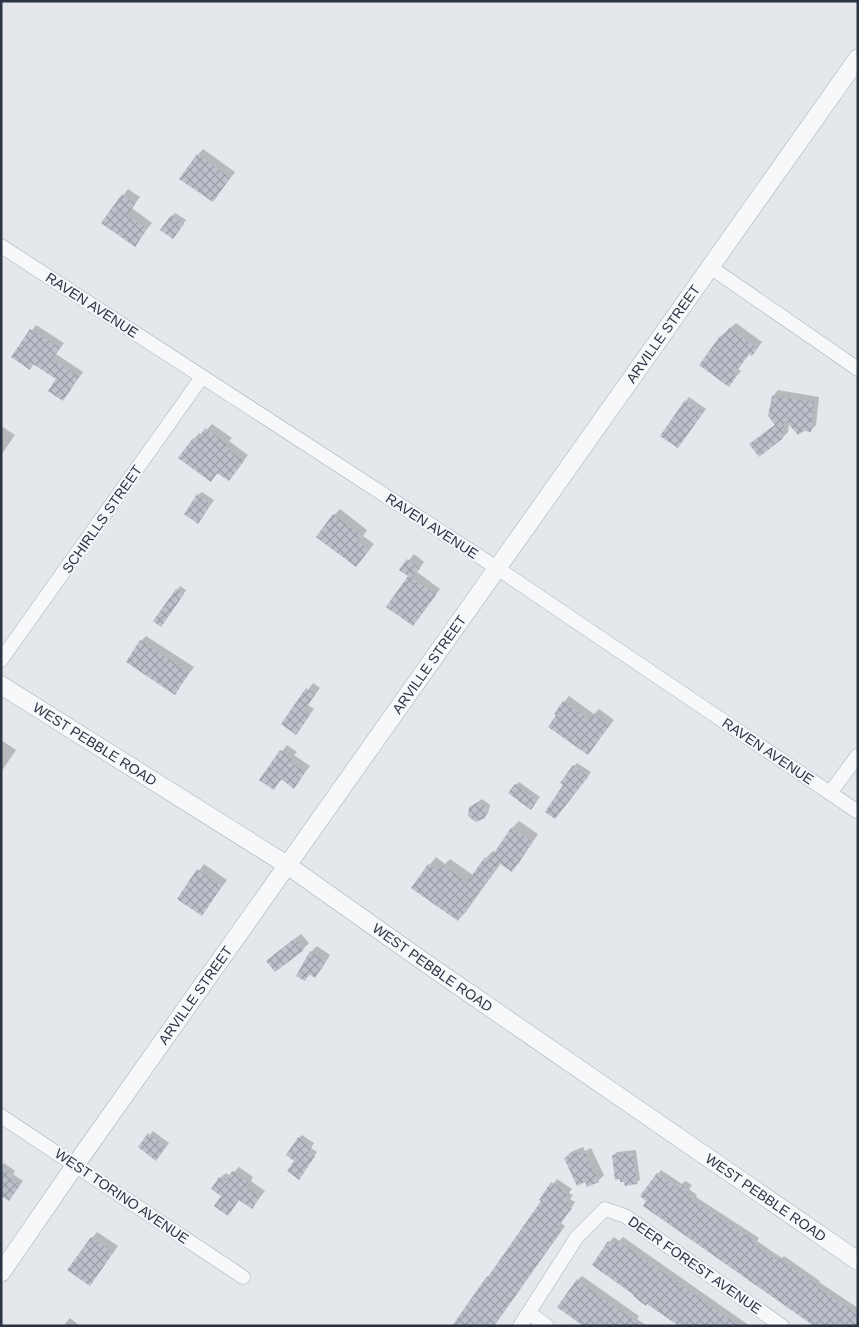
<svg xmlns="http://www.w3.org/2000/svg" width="859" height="1327" viewBox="0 0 859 1327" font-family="Arial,sans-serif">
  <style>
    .shadow { fill: #0003 }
    .building { fill: url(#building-cross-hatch) }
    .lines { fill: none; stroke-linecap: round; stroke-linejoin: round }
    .minor-casing { stroke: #a9aeb7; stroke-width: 15 }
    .tertiary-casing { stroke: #a9aeb7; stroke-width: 19 }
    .minor { stroke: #f7f8fa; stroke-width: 14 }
    .tertiary { stroke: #f7f8fa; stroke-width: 18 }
    .labels { text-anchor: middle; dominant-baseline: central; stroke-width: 4.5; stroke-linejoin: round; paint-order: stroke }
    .street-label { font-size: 14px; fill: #2b3445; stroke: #f4f6f9 }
  </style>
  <defs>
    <pattern id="building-cross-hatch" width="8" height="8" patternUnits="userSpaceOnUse" patternTransform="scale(1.25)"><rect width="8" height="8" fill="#bbc0ca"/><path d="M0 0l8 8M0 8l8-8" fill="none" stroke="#989da6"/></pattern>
  </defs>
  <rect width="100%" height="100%" fill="#e4e7ec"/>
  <path class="shadow" d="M203 149 235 172 213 201 198 155Z
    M128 189 140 197 132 208 152 223 134 245 103 223Z
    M175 213 186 220 173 238 172 216Z
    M736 323 762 342 757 349 750 353 738 369 741 371 729 385 701 365 721 336Z
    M36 325 64 343 56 354 83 372 63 400 57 378 35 363 30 368 13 357Z
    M778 390 819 397 816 425 810 431 789 422 788 432 782 438 756 439 776 424 773 396Z
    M689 397 706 409 681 443 686 401Z
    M212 424 232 438 229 441 248 455 229 480 218 473 211 480 194 439 199 433 202 435Z
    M1 426 15 435 1 455Z
    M202 492 214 500 201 519 198 495Z
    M340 509 367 530 363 536 374 544 356 566 334 515Z
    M414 554 424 562 417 572 440 589 413 625 410 576 401 570Z
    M180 586 186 590 164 622 155 621Z
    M146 636 194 667 175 693 141 641Z
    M313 683 320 688 308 705 314 709 296 733 283 724Z
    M569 696 594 714 599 709 614 720 588 754 558 715 564 702Z
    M1 740 16 750 1 772Z
    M287 745 297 752 294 755 310 766 294 787 282 779 274 788 261 779Z
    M577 763 591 772 555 818 565 785 574 766Z
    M519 782 540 797 534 805 516 785Z
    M482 799 490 805 488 813 485 817 471 807Z
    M519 821 538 834 519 863 511 870 501 863 465 913 458 920 412 887 436 857 445 864 450 859 473 875 486 858 493 851 496 853 512 828Z
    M204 864 227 880 201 914 179 899Z
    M301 934 309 943 303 949 273 956Z
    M317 946 330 955 321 970 315 976 311 973 304 980 311 952Z
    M153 1131 169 1143 159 1156 140 1147Z
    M302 1135 314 1143 311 1148 317 1152 302 1174 296 1161 299 1138Z
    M583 1147 585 1151 591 1148 604 1175 598 1181 585 1180 565 1158 571 1152Z
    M636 1150 640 1180 636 1183 613 1156 617 1152Z
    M4 1163 15 1171 13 1174 23 1181 9 1200 1 1194V1166Z
    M239 1167 253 1177 251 1181 265 1191 252 1207 240 1199 228 1214 220 1178 226 1173 230 1176Z
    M661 1170 682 1184 685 1181 692 1185 689 1189 697 1195 696 1197 759 1238 757 1241 782 1258 784 1256 820 1281 819 1282 858 1308V1326L658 1174Z
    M557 1179 572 1189 569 1193 573 1195 570 1199 575 1202 561 1223 565 1226 494 1326 488 1277Z
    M97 1232 118 1246 90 1284 92 1238Z
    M614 1237 619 1241 623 1237 750 1326H681L609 1242Z
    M582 1276 639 1316 637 1319 647 1326H585L578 1280Z
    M70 1318 80 1326H63Z"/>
  <path class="building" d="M197 154 230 178 213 202 179 179Z
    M122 194 135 204 127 215 147 229 135 247 101 223Z
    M171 215 184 224 173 239 160 230Z
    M729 328 758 348 752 356 749 354 734 375 736 377 729 387 699 365 720 336 722 337Z
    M30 329 60 348 52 359 79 377 63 401 48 391 56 379 33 364 30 370 11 357Z
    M772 396 814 402 811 432 804 431 798 435 785 420 782 439 759 457 749 444 775 425 768 416Z
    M685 400 703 413 678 448 660 436Z
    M205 428 227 444 225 447 244 461 229 481 217 473 211 482 178 458 193 438 197 440Z
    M197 494 211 504 198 524 184 514Z
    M333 514 362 536 358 542 369 550 356 567 316 537Z
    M407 559 420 568 412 578 436 595 413 626 386 607 408 576 399 570Z
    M176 589 184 594 161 627 153 621Z
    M140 640 189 673 175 695 126 662Z
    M306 688 315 694 303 711 310 715 296 735 281 724Z
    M563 701 589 720 593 714 609 726 588 755 548 727 556 715 554 714Z
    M280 750 292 758 290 762 305 772 294 789 281 779 274 790 259 780Z
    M573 765 588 777 555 819 545 812 563 785 560 783Z
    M515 784 537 801 531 810 508 793Z
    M478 802 487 808 485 818 476 822 468 816 469 807Z
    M511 828 532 842 512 872 499 863 458 921 411 888 428 864 438 871 442 865 467 882 485 857 489 860Z
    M197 869 222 886 202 916 177 899Z
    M295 938 304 950 275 972 266 961Z
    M310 951 325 961 315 978 309 974 305 981 296 976Z
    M148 1133 166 1147 156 1161 138 1147Z
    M298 1137 312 1147 308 1152 315 1156 299 1180 287 1171 294 1161 286 1155Z
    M577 1152 579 1156 585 1153 599 1182 587 1187 585 1182 577 1186 564 1158Z
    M633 1153 637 1184 625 1186 624 1182H620V1179L615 1180 612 1155Z
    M1 1167 12 1175 10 1178 20 1185 9 1201 1 1196Z
    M232 1171 249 1183 246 1187 260 1197 252 1209 239 1200 228 1216 214 1206 221 1196 211 1189 219 1177 225 1182Z
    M657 1173 678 1188 680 1184 689 1190 686 1194 694 1200V1201L756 1242 754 1245 778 1261 779 1259 817 1285 816 1287 858 1314V1326H814L643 1206 646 1201 640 1196Z
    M551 1182 568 1194 566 1198 569 1200 567 1204 572 1208 557 1228 561 1231 494 1326H452L487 1276 488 1277 541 1201 539 1200Z
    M91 1237 113 1253 90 1286 67 1270Z
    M608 1241 614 1245 618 1241 739 1326H679L647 1304 646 1306 633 1296 634 1295 592 1265Z
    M577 1279 593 1292 643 1326H583L557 1307Z"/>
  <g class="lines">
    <g class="minor-casing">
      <path id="minor" d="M1 246 497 568 858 812
        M710 267 858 369
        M1 660 202 377
        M830 793 858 755
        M1 1116 243 1277
        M529 1313 547 1326
        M520 1326 577 1237 605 1209 625 1216 782 1326"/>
    </g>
    <g class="tertiary-casing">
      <g id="tertiary">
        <path id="s1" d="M1 685 287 865 437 971 858 1261"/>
        <path id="s2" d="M1 1273 76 1164 858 58"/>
      </g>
    </g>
    <use href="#minor" class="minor"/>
    <use href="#tertiary" class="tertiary"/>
  </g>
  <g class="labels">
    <g class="street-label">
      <text transform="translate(92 305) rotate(33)">RAVEN AVENUE</text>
      <text stroke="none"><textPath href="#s2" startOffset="1149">ARVILLE STREET</textPath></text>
      <text transform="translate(102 519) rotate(-55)">SCHIRLLS STREET</text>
      <text transform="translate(432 526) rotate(33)">RAVEN AVENUE</text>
      <text stroke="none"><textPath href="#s2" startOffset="744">ARVILLE STREET</textPath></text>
      <text stroke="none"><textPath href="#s1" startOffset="111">WEST PEBBLE ROAD</textPath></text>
      <text transform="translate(768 751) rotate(34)">RAVEN AVENUE</text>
      <text stroke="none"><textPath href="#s1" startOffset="516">WEST PEBBLE ROAD</textPath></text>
      <text stroke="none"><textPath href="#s2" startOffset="339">ARVILLE STREET</textPath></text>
      <text transform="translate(122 1196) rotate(34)">WEST TORINO AVENUE</text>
      <text stroke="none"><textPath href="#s1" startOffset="921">WEST PEBBLE ROAD</textPath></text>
      <text transform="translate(695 1265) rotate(35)">DEER FOREST AVENUE</text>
    </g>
  </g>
  <rect width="859" height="1327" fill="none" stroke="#2b3445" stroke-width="5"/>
</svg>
